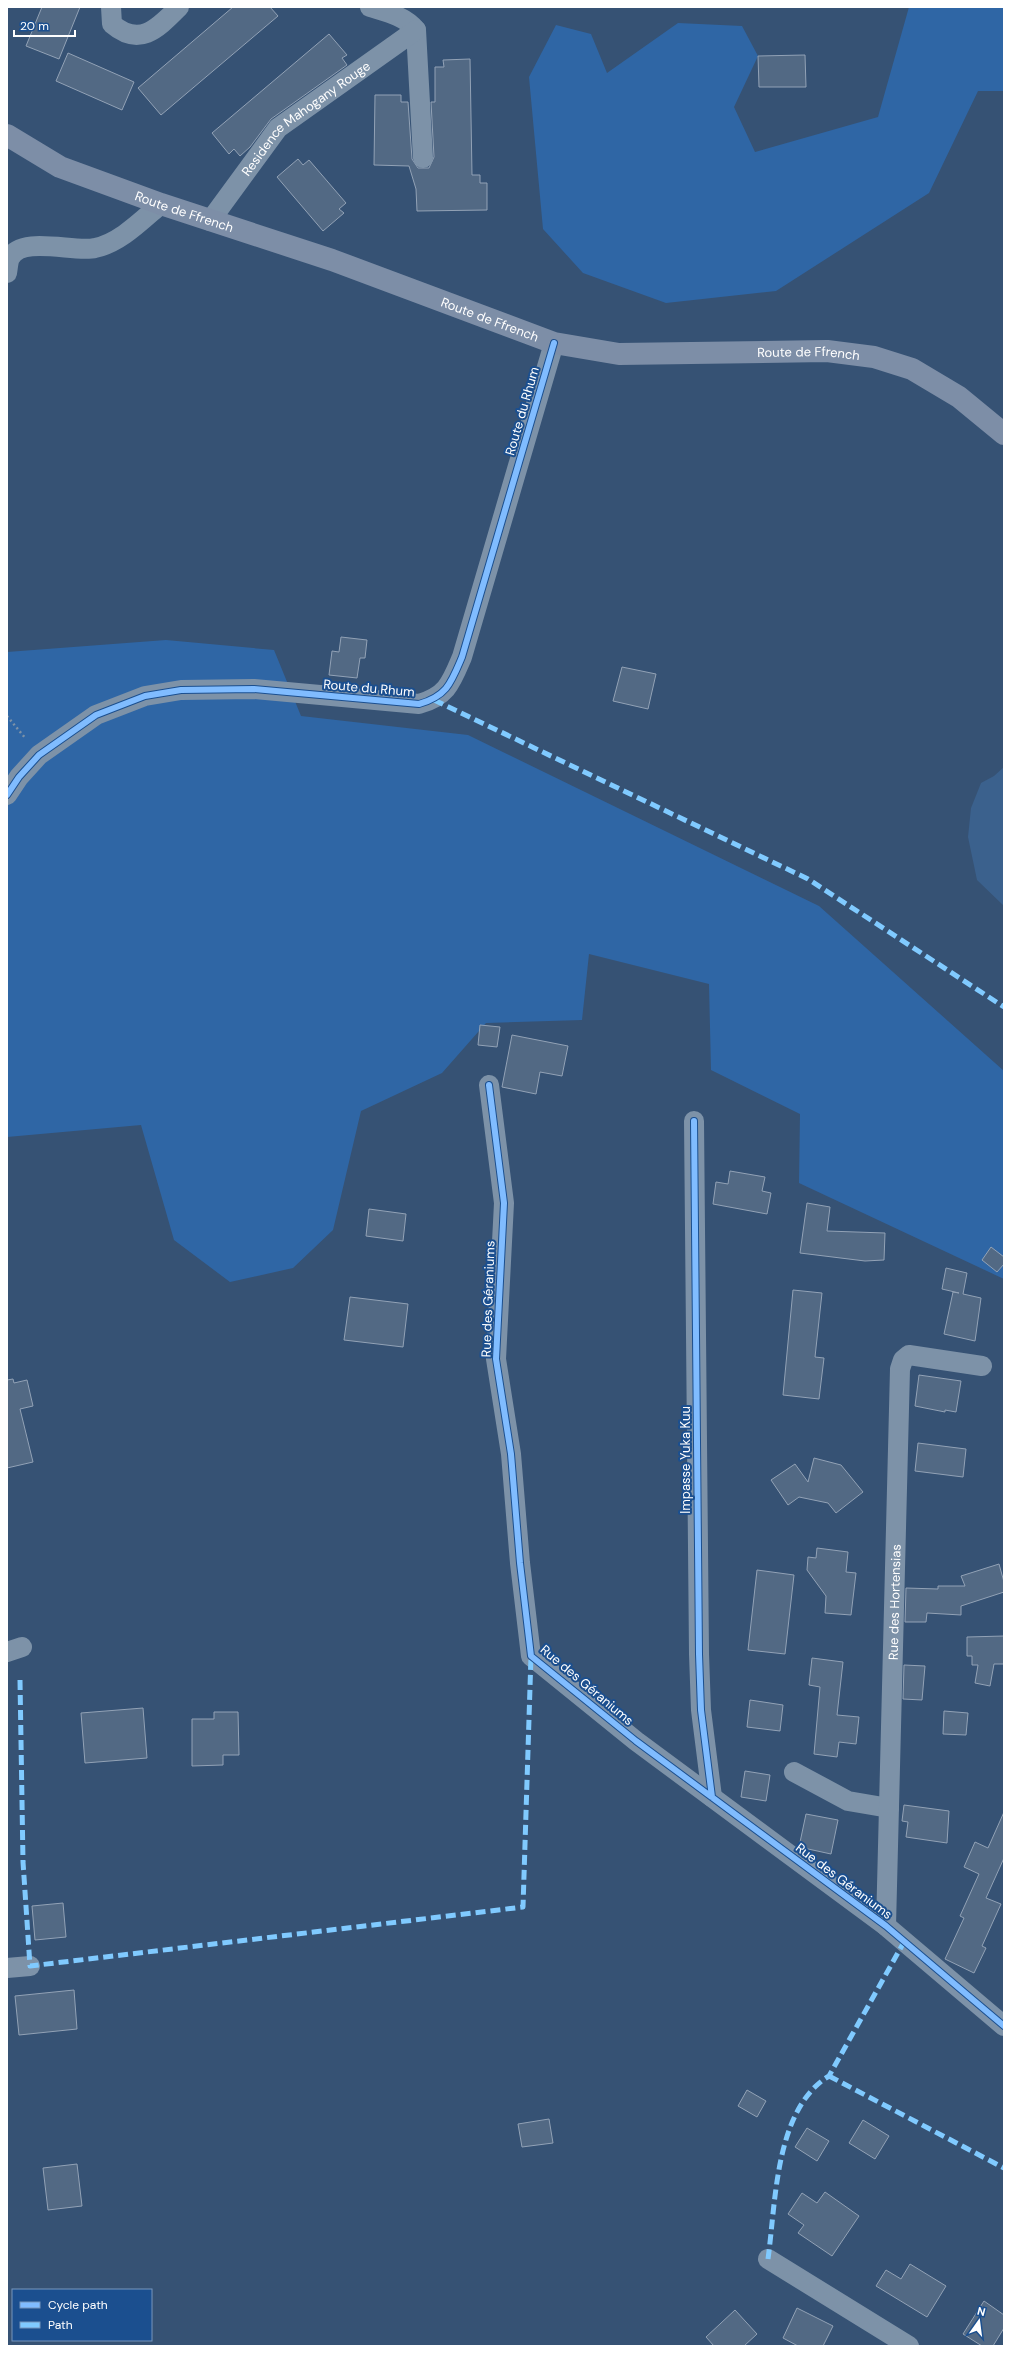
<svg xmlns="http://www.w3.org/2000/svg" width="1011" height="2353" viewBox="0 0 1011 2353" font-family="'DM Sans',sans-serif">
  <style>
    .green { fill: #2f66a5 }
    .water { fill: #3b618d }
    .building { fill: #526984; stroke: #92a2b6 }
    .lines { fill: none; stroke-linecap: round; stroke-linejoin: round }
    .path { stroke: #7d92a8; stroke-width: 2.5; stroke-dasharray: 2 3; stroke-linecap: butt }
    .minor { stroke: #7d92a8; stroke-width: 20 }
    .major { stroke: #7d8ea7; stroke-width: 22 }
    .quiet { stroke: #80caff; stroke-width: 5; stroke-dasharray: 10 5; stroke-linecap: butt }
    .cycleway-casing { stroke: #1b4f8f; stroke-width: 8 }
    .cycleway { stroke: #80bcff; stroke-width: 6 }
    .labels { text-anchor: middle; dominant-baseline: central; stroke-width: 4; stroke-linejoin: round; paint-order: stroke }
    .street-label { font-size: 13px; fill: #fff; stroke: #1b4f8f }
  </style>
  <rect width="100%" height="100%" fill="#365274"/>
  <path class="green" d="M909 7H1004V91H978L929 193 776 291 666 303 583 273 543 229 529 77 556 25 591 34 607 73 678 23 742 26 758 56 734 107 755 152 878 117Z
    M166 640 274 650 301 716 468 735 819 906 1004 1071V1279L799 1183 800 1114 711 1070 709 984 589 954 582 1020 486 1023 442 1073 361 1111 333 1230 293 1268 230 1282 174 1240 141 1125 7 1137V652Z"/>
  <path class="water" d="M1004 767V906L977 880 968 837 971 808 981 783 994 776Z"/>
  <path class="building" d="M42 7H80L59 59 26 46Z
    M233 7H270L278 16 161 115 138 88Z
    M329 34 347 55 342 58 347 65 271 119 250 147 240 156 234 149 229 154 212 133Z
    M68 53 134 82 122 110 56 81Z
    M805 55 806 87H759L758 56Z
    M470 59 472 175H480V183H487V210L417 211 416 189 409 166 374 165 375 95H401V102H408L412 159 418 168H429L434 157 431 102H435V67H444L443 60Z
    M298 159 303 165 309 160 346 203 339 209 344 213 323 231 277 177Z
    M341 637 367 640 365 658H360L357 678 329 675 332 651 339 652Z
    M622 667 656 674 648 709 613 701Z
    M480 1025 500 1027 497 1047 478 1045Z
    M512 1035 568 1046 562 1076 540 1072 536 1094 502 1087Z
    M730 1171 765 1177 762 1191 771 1193 767 1214 713 1204 716 1182 728 1184Z
    M807 1203 830 1207 827 1231 885 1233 884 1260 865 1261 800 1253Z
    M369 1209 406 1214 403 1241 366 1236Z
    M991 1247 1004 1257V1264L997 1272 982 1260Z
    M946 1268 967 1273 963 1294 981 1298 975 1341 944 1334 953 1292 959 1293 942 1289Z
    M793 1290 822 1293 815 1357 824 1358 819 1399 783 1395Z
    M350 1297 408 1304 403 1347 344 1340Z
    M919 1375 961 1381 956 1412 945 1410V1412L915 1406Z
    M13 1379 14 1383 27 1380 33 1406 20 1409 33 1462 7 1468V1380Z
    M918 1443 966 1449 963 1477 915 1471Z
    M814 1458 841 1465 863 1492 836 1513 828 1503 799 1497 788 1505 771 1480 795 1464 808 1482Z
    M817 1548 848 1552 846 1572 856 1573 851 1615 825 1613 826 1596 807 1570 808 1557 816 1558Z
    M999 1564 1004 1582V1592L961 1606V1615L927 1613 926 1622H905L906 1588 938 1589V1586H965L961 1576Z
    M757 1570 794 1575 785 1654 748 1650Z
    M1004 1636V1664H994L990 1686 975 1683 978 1665H972V1656H967V1637Z
    M812 1658 843 1662 837 1715 859 1717 856 1744 839 1742 837 1757 814 1754 820 1687 809 1685Z
    M904 1665 925 1666 922 1700 903 1699Z
    M750 1700 783 1705 780 1731 747 1727Z
    M143 1708 147 1758 85 1763 81 1713Z
    M944 1711 968 1713 966 1735 943 1734Z
    M214 1712H238L239 1755H223V1765L192 1766V1719H214Z
    M745 1771 770 1775 766 1801 741 1797Z
    M904 1805 949 1811 947 1843 906 1837 908 1822 902 1821Z
    M1004 1812V1858L986 1898 1001 1904 982 1946 986 1948 974 1973 945 1959 964 1918 960 1916 979 1874 964 1867 975 1842 988 1848Z
    M806 1814 838 1820 831 1854 799 1847Z
    M63 1903 66 1937 35 1940 32 1906Z
    M74 1990 77 2029 19 2035 15 1996Z
    M747 2090 766 2101 757 2117 738 2106Z
    M549 2119 553 2143 522 2147 518 2124Z
    M863 2120 889 2136 875 2159 849 2143Z
    M807 2128 829 2141 817 2161 795 2147Z
    M77 2164 82 2206 48 2210 43 2168Z
    M825 2192 859 2216 832 2256 798 2233 804 2225 788 2214 802 2193 817 2203Z
    M910 2264 946 2286 927 2317 876 2286 886 2270 901 2279Z
    M984 2301 1004 2315V2328L993 2346H982L963 2334Z
    M797 2308 833 2326 823 2346H798L783 2338Z
    M735 2310 757 2334 744 2346H714L706 2337Z"/>
  <g class="lines">
    <path class="path" d="M7 716 26 739"/>
    <g class="minor">
      <path d="M111 7 112 24C140 48 158 28 179 7"/>
      <path d="M370 7C386 12 405 16 416 30L423 158"/>
      <path id="s1" d="M210 221 278 128 416 30"/>
      <path d="M7 273C8 268 8 262 10 258 21 235 75 253 95 248 120 243 142 220 161 204"/>
      <path d="M7 795 19 777 39 755 96 715 145 696 181 690 254 689 419 704C447 696 451 683 462 657L554 343"/>
      <path d="M489 1085 504 1203 496 1359 511 1454 520 1563 531 1656 636 1741 886 1926 1004 2026"/>
      <path d="M694 1121 699 1654 701 1710 712 1797"/>
      <path d="M7 1652 22 1647"/>
      <path d="M794 1772 848 1801 889 1808"/>
      <path id="s2" d="M886 1926 900 1369 903 1360 909 1355 982 1366"/>
      <path d="M7 1968 30 1966"/>
      <path d="M768 2259 909 2346"/>
    </g>
    <path class="major" id="s3" d="M7 135 60 167 161 204 332 260 554 343 619 354 827 351 874 357 912 369 959 397 1004 434"/>
    <path class="quiet" d="M434 700 808 879 1004 1007
      M20 1680 23 1862 30 1966 523 1907 531 1656
      M829 2076 1004 2168
      M768 2259C776 2201 775 2109 829 2076L904 1942"/>
    <g class="cycleway-casing">
      <path id="cycleway" d="M7 795 19 777 39 755 96 715 145 696 181 690 254 689 419 704C447 696 451 683 462 657L554 343
        M489 1085 504 1203 496 1359 511 1454 520 1563 531 1656 636 1741 886 1926 1004 2026
        M694 1121 699 1654 701 1710 712 1797"/>
    </g>
    <use href="#cycleway" class="cycleway"/>
  </g>
  <g class="labels">
    <g class="street-label">
      <text stroke="none"><textPath href="#s1" startOffset="142">Residence Mahogany Rouge</textPath></text>
      <text stroke="none"><textPath href="#s3" startOffset="194">Route de Ffrench</textPath></text>
      <text stroke="none"><textPath href="#s3" startOffset="518">Route de Ffrench</textPath></text>
      <text stroke="none"><textPath href="#s3" startOffset="842">Route de Ffrench</textPath></text>
      <text transform="translate(522 411) rotate(-74)">Route du Rhum</text>
      <text transform="translate(369 688) rotate(5)">Route du Rhum</text>
      <text transform="translate(488 1299) rotate(-88)">Rue des Géraniums</text>
      <text transform="translate(685 1460) rotate(-90)">Impasse Yuka Kuu</text>
      <text stroke="none"><textPath href="#s2" startOffset="324">Rue des Hortensias</textPath></text>
      <text transform="translate(587 1685) rotate(40)">Rue des Géraniums</text>
      <text transform="translate(844 1881) rotate(37)">Rue des Géraniums</text>
    </g>
  </g>
  <rect width="1011" height="2353" fill="none" stroke="#ffffff" stroke-width="16"/>
  <rect x="12" y="2289" width="140" height="52" fill="#1b4f8f" stroke="#7695bc"/>
  <rect x="20" y="2302" width="20" height="6" fill="#80bcff" stroke="#7695bc"/>
  <text x="48" y="2309" font-size="12" fill="#ffffff">Cycle path</text>
  <rect x="20" y="2322" width="20" height="6" fill="#80caff" stroke="#7695bc"/>
  <text x="48" y="2329" font-size="12" fill="#ffffff">Path</text>
  <g transform="translate(979 2321) rotate(14)" stroke="#1b4f8f" stroke-width="3" paint-order="stroke">
  <path d="M0-3L7 15L0 10L-7 15Z" fill="#ffffff"/>
  <text y="-6" font-size="11" font-weight="bold" text-anchor="middle" fill="#ffffff">N</text>
  </g>
  <path d="M14 30v6h61v-6" fill="none" stroke="#ffffff" stroke-width="2"/>
  <text x="20" y="30" font-size="12" fill="#ffffff" stroke="#1b4f8f" stroke-width="3" paint-order="stroke">20 m</text>
</svg>
